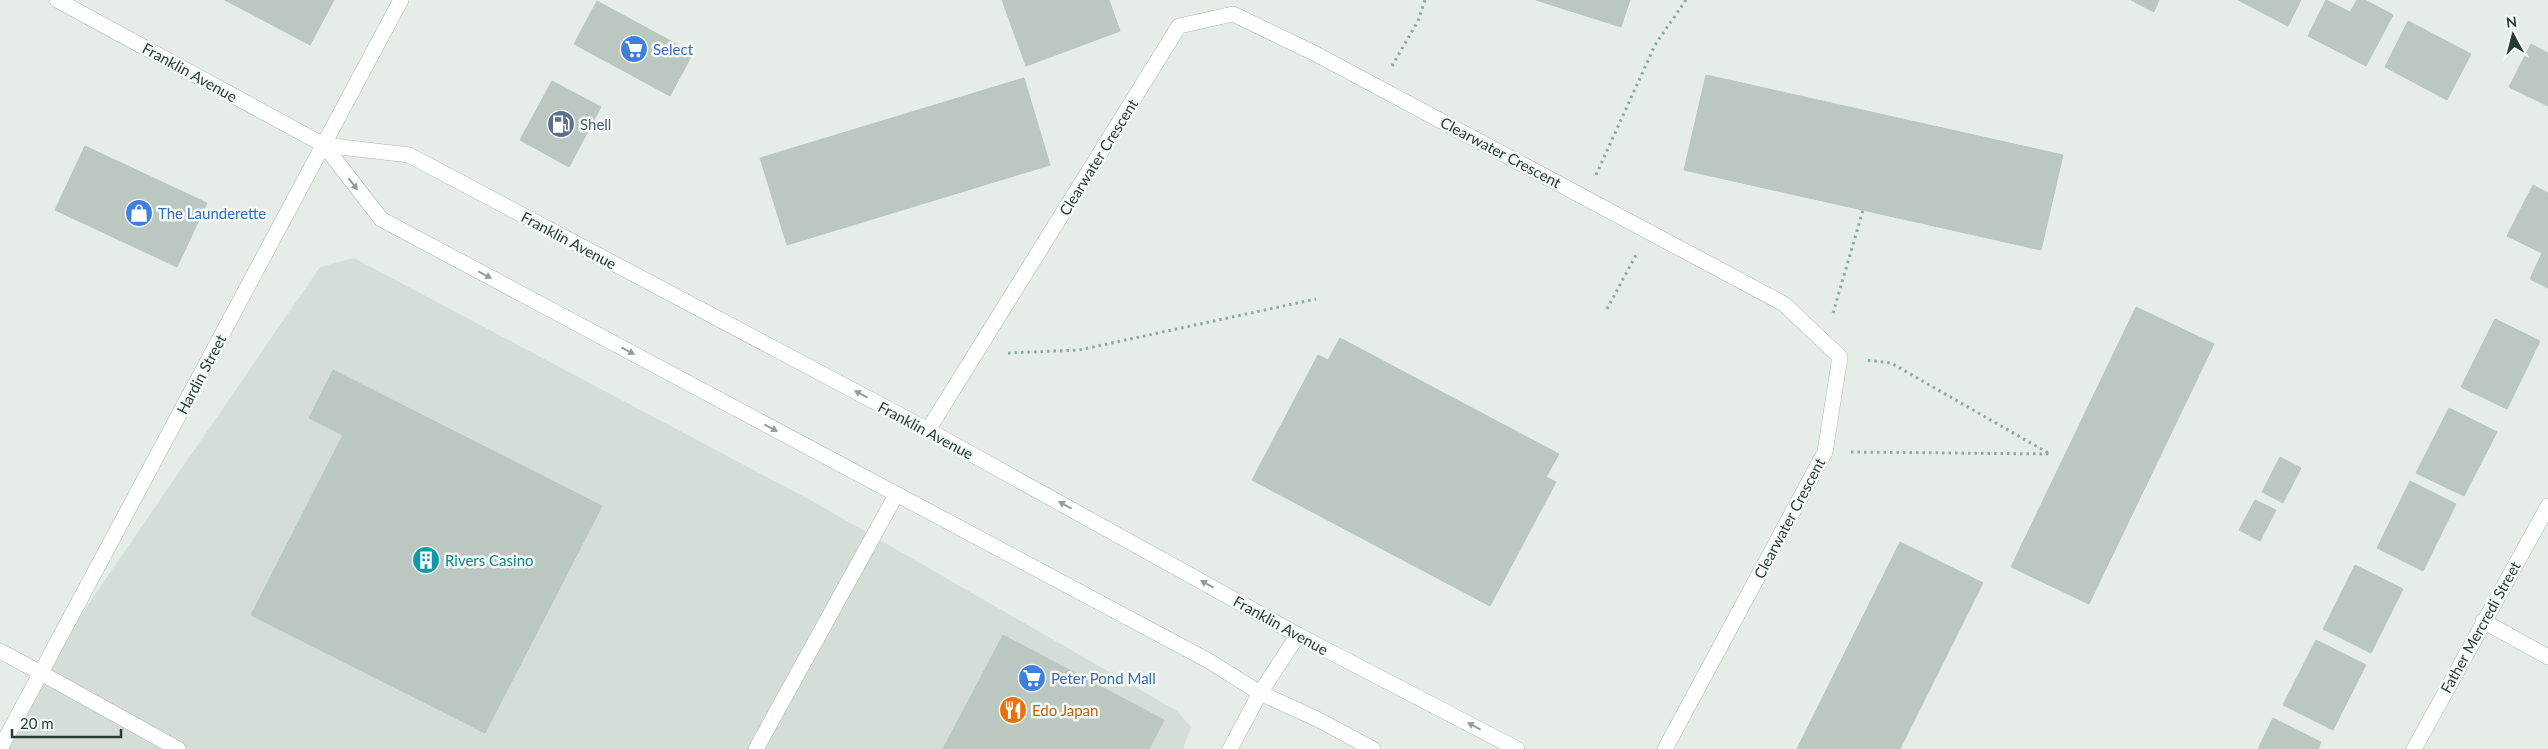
<svg xmlns="http://www.w3.org/2000/svg" width="2548" height="749" viewBox="0 0 2548 749" font-family="Lato,sans-serif">
  <style>
    .built { fill: #d4ddd7 }
    .building { fill: #bbc8c1; stroke: #b9c6bf }
    .lines { fill: none; stroke-linecap: round; stroke-linejoin: round }
    .lane-casing { stroke: #a9b5af; stroke-width: 16 }
    .street-casing { stroke: #a9b5af; stroke-width: 16 }
    .secondary-casing { stroke: #a5b8af; stroke-width: 16 }
    .path { stroke: #89ad9d; stroke-width: 3; stroke-dasharray: 2.5 4; stroke-linecap: butt }
    .lane { stroke: #fff; stroke-width: 15 }
    .street { stroke: #fff; stroke-width: 15 }
    .secondary { stroke: #fff; stroke-width: 15 }
    .oneway { fill: #929e9a }
    .labels { text-anchor: middle; dominant-baseline: central; stroke-width: 5; stroke-linejoin: round; paint-order: stroke }
    .shop-label { font-size: 15px; fill: #366cbe; stroke: #f6faf7; text-anchor: start }
    .street-label { font-size: 15px; fill: #263d34; stroke: #f6faf7 }
    .service-label { font-size: 15px; fill: #4e5e75; stroke: #f6faf7; text-anchor: start }
    .culture-label { font-size: 15px; fill: #0d838f; stroke: #f6faf7; text-anchor: start }
    .food-label { font-size: 15px; fill: #c56008; stroke: #f6faf7; text-anchor: start }
  </style>
  <rect width="100%" height="100%" fill="#e6ede9"/>
  <path class="built" d="M354 258 814 502 1177 711 1191 727 1183 749H0L41 673 320 267Z"/>
  <path class="building" d="M225 0H334L310 45Z
    M1002 0H1109L1120 31 1026 66Z
    M1536 0H1630L1621 27Z
    M2131 0H2159L2154 12Z
    M2238 0H2301L2288 26Z
    M2326 0 2350 12 2357 0H2365L2393 15 2366 66 2308 36Z
    M597 1 693 53 670 96 574 44Z
    M2408 21 2471 54 2447 100 2385 67Z
    M2531 44 2548 53V106L2509 87Z
    M1706 75 2063 155 2041 250 1684 170Z
    M1024 78 1050 165 787 245 760 158Z
    M552 81 601 107 569 167 520 140Z
    M85 146 207 203 177 267 55 210Z
    M2533 185 2548 193V288L2530 279 2542 253 2507 236Z
    M2136 307 2214 344 2089 604 2011 567Z
    M2495 319 2540 341 2507 409 2461 387Z
    M1340 338 1559 454 1546 477 1556 482 1490 606 1252 480 1318 355 1328 360Z
    M333 370 602 506 485 733 251 615 343 435 309 418Z
    M2449 408 2497 432 2464 496 2416 473Z
    M2280 457 2301 468 2283 503 2262 492Z
    M2410 481 2456 504 2423 571 2377 548Z
    M2255 500 2276 510 2260 541 2239 530Z
    M1900 542 1983 583 1900 749H1797Z
    M2355 565 2403 589 2371 653 2323 629Z
    M1003 635 1164 720 1149 749H943Z
    M2316 640 2366 665 2333 730 2283 705Z
    M2273 718 2321 742 2318 749H2258Z"/>
  <g class="lines">
    <g class="lane-casing">
      <path id="lane" d="M41 673 178 749
        M756 749 896 495"/>
    </g>
    <g class="street-casing">
      <path id="street" d="M928 430 1179 26 1233 14 1314 53 1784 304 1840 357 1825 452 1665 749
        M2483 621 2548 657
        M0 651 41 673
        M1230 749 1260 693 1298 635
        M2414 749 2548 506"/>
    </g>
    <g class="secondary-casing">
      <path id="secondary" d="M57 0 324 145 409 155 928 430 1298 635 1517 749
        M324 145 381 219 1209 661 1260 693 1317 719 1373 749
        M0 749 401 0"/>
    </g>
    <path class="path" d="M1392 66 1418 21 1425 0
      M1596 175 1655 45 1686 0
      M1607 309 1636 255
      M1833 313 1863 210
      M1008 353 1079 350 1316 299
      M1851 452 2050 454 1891 363 1865 360"/>
    <use href="#lane" class="lane"/>
    <use href="#street" class="street"/>
    <use href="#secondary" class="secondary"/>
  </g>
  <defs><path id="oneway-solid" d="M-6-.8H1V-3.2L6.5 0L1 3.2V.8H-6Z" transform="scale(1.25)"/></defs>
  <g class="oneway">
    <use href="#oneway-solid" transform="translate(353 184) rotate(52)"/>
    <use href="#oneway-solid" transform="translate(485 275) rotate(28)"/>
    <use href="#oneway-solid" transform="translate(628 351) rotate(28)"/>
    <use href="#oneway-solid" transform="translate(861 394) rotate(-152)"/>
    <use href="#oneway-solid" transform="translate(771 428) rotate(28)"/>
    <use href="#oneway-solid" transform="translate(1065 505) rotate(-151)"/>
    <use href="#oneway-solid" transform="translate(1207 584) rotate(-151)"/>
    <use href="#oneway-solid" transform="translate(1474 726) rotate(-152)"/>
  </g>
  <defs>
    <g id="supermarket-disc" transform="scale(1.4375)"><circle r="9.5" fill="#3f7fe0" stroke="#f6faf7"/><path d="M-6-5.5h2.5l.6 2H6L4.5 2H-2.5L-4.4-4H-6ZM-1.5 3.2a1.3 1.3 0 1 0 .1 0ZM3 3.2a1.3 1.3 0 1 0 .1 0Z" fill="#fff"/></g>
    <g id="fuel-disc" transform="scale(1.4375)"><circle r="9.5" fill="#5c6f8a" stroke="#f6faf7"/><path d="M-5.5-6h7V0h2V4h1.3V-2.5L3-4.5l.8-.8L6-3V5H2.5V1h-1V6h-7ZM-4.2-4.7v3.2H.2V-4.7Z" fill="#fff"/></g>
    <g id="shop-disc" transform="scale(1.4375)"><circle r="9.5" fill="#3f7fe0" stroke="#f6faf7"/><path d="M-5-2.5h2.3a2.7 3.5 0 0 1 5.4 0H5L5.5 6h-11ZM-1.5-2.5h3a1.5 2.3 0 0 0-3 0Z" fill="#fff"/></g>
    <g id="building-disc" transform="scale(1.4375)"><circle r="9.5" fill="#0f9aa8" stroke="#f6faf7"/><path d="M-4-6H4V6H1V3H-1V6H-4ZM-2.5-4.3h1.7v1.8h-1.7ZM.8-4.3h1.7v1.8H.8ZM-2.5-1h1.7V.8h-1.7ZM.8-1h1.7V.8H.8Z" fill="#fff"/></g>
    <g id="restaurant-disc" transform="scale(1.4375)"><circle r="9.5" fill="#e8710a" stroke="#f6faf7"/><path d="M-5-6h1v4h1v-4h1v4h1v-4h1v5L-1.5 .5V6h-2V.5L-5-1ZM5-6V6H3V1.5H1.5Q1.5-4 5-6Z" fill="#fff"/></g>
  </defs>
  <g fill-rule="evenodd">
    <use href="#supermarket-disc" x="634" y="49"/>
    <use href="#fuel-disc" x="561" y="124"/>
    <use href="#shop-disc" x="139" y="213"/>
    <use href="#building-disc" x="426" y="560"/>
    <use href="#supermarket-disc" x="1032" y="678"/>
    <use href="#restaurant-disc" x="1013" y="710"/>
  </g>
  <g class="labels">
    <g class="shop-label">
      <text x="653" y="49">Select</text>
      <text x="158" y="213">The Launderette</text>
      <text x="1051" y="678">Peter Pond Mall</text>
    </g>
    <g class="street-label">
      <text transform="translate(190 72) rotate(29)">Franklin Avenue</text>
      <text transform="translate(1501 152) rotate(28)">Clearwater Crescent</text>
      <text transform="translate(1098 157) rotate(-58)">Clearwater Crescent</text>
      <text transform="translate(569 240) rotate(28)">Franklin Avenue</text>
      <text transform="translate(201 374) rotate(-62)">Hardin Street</text>
      <text transform="translate(926 430) rotate(28)">Franklin Avenue</text>
      <text transform="translate(1789 518) rotate(-62)">Clearwater Crescent</text>
      <text transform="translate(1281 625) rotate(29)">Franklin Avenue</text>
      <text transform="translate(2480 627) rotate(-61)">Father Mercredi Street</text>
    </g>
    <g class="service-label">
      <text x="580" y="124">Shell</text>
    </g>
    <g class="culture-label">
      <text x="445" y="560">Rivers Casino</text>
    </g>
    <g class="food-label">
      <text x="1032" y="710">Edo Japan</text>
    </g>
  </g>
  <g transform="translate(2513 35) rotate(353)" stroke="#f6faf7" stroke-width="4" paint-order="stroke">
  <path d="M0-4L9 19L0 12L-9 19Z" fill="#263d34"/>
  <text y="-8" font-size="14" font-weight="bold" text-anchor="middle" fill="#263d34">N</text>
  </g>
  <path d="M12 729v8h109v-8" fill="none" stroke="#263d34" stroke-width="2.5"/>
  <text x="20" y="729" font-size="15" fill="#263d34" stroke="#f6faf7" stroke-width="4" paint-order="stroke">20 m</text>
</svg>
